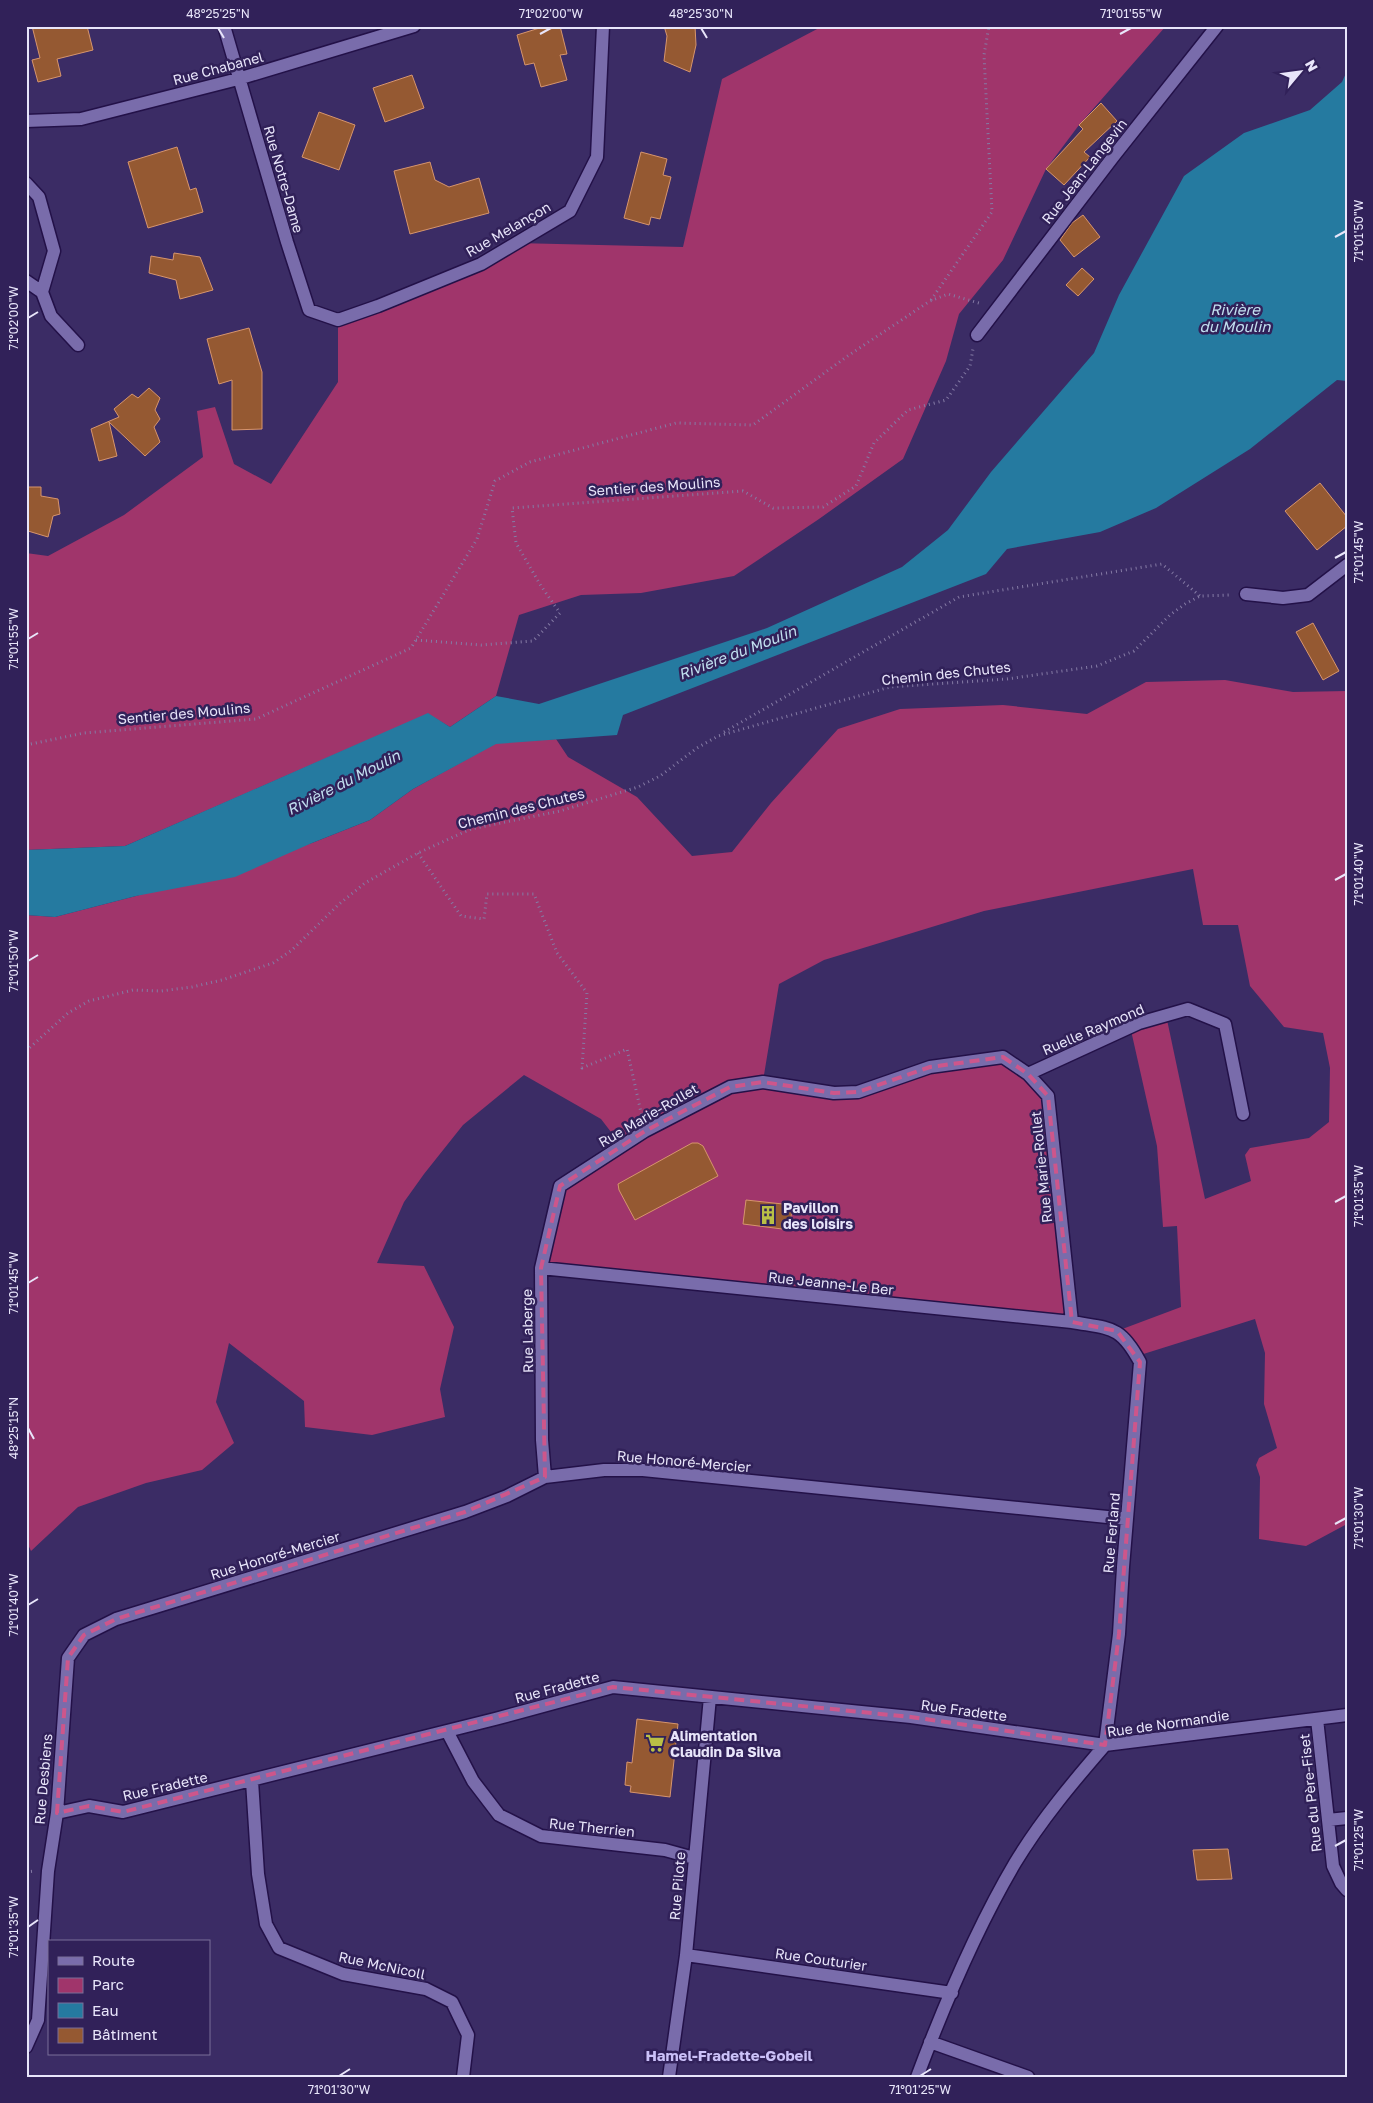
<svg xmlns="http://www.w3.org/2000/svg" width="1373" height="2103" viewBox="0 0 1373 2103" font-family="'Golos Text',sans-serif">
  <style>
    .green { fill: #a0356b }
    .water { fill: #257aa0 }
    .building { fill: #955932; stroke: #d7956d }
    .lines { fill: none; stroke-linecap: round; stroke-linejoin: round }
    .minor-casing { stroke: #231148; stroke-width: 15 }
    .path { stroke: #857ba5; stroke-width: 3; stroke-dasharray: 1 4; stroke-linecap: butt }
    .minor { stroke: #796cab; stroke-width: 12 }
    .marked { fill: none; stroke: #cd568b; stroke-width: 4; stroke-dasharray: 10 6; stroke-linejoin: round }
    .ticks { fill: none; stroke: #e8e5fa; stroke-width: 2 }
    .labels { text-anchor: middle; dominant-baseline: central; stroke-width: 5; stroke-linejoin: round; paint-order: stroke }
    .street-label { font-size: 14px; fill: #e8e5fa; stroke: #312159 }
    .poi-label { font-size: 14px; font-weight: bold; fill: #e8e5fa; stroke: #312159; text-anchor: start }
    .water-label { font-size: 15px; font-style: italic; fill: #c2e0f0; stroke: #312159 }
    .neighbourhood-label { font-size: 15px; font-weight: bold; fill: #cbc1f8; stroke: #312159 }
    .neatline { fill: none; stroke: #e8e5fa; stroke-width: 2 }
    .ticks-label { font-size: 12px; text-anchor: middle; fill: #e8e5fa }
  </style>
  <rect width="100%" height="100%" fill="#3b2c65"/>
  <path class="green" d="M819 26H1166L1079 125 1046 169 1003 260 959 314 946 361 903 459 819 519 734 576 641 593 581 595 519 615 496 696 450 727 428 714 125 846 26 850V553L48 556 124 515 203 457 197 411 215 407 234 464 271 484 338 382V320L516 243 683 247 722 79 819 28Z
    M1225 680 1293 692 1347 691V1524L1306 1546 1259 1539 1260 1477 1256 1465 1259 1458 1277 1448 1264 1404 1265 1353 1255 1319 1137 1356 1117 1331 1181 1307 1177 1226 1163 1227 1157 1146 1130 1026 1166 1015 1205 1199 1251 1181 1245 1155 1250 1148 1309 1138 1329 1122 1330 1068 1323 1033 1284 1027 1250 986 1238 925H1203L1193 869 984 911 824 960 779 984 763 1081 834 1093 930 1067 1003 1057 1048 1096 1072 1322 541 1268 560 1186 621 1145 601 1119 524 1075 463 1125 424 1174 404 1202 377 1263 424 1266 454 1327 440 1389 445 1417 372 1435 305 1427 304 1401 229 1343 216 1402 234 1443 202 1470 146 1483 78 1507 31 1551 26 1540V915L55 917 136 896 312 843 370 820 413 789 496 743 556 739 568 757 637 797 692 856 732 852 771 803 838 729 900 709 1003 705 1087 714 1146 682Z"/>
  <path class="water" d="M1347 71V381L1337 380 1250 449 1156 508 1100 532 1007 549 986 574 623 715 617 735 496 744 413 789 370 820 312 843 235 877 136 896 55 917 26 915V850L125 846 428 713 450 727 496 696 539 704 767 628 902 567 948 530 991 472 1094 353 1119 295 1184 176 1244 133 1310 110 1342 82Z"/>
  <path class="building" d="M32 26H87L93 50 57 59 61 76 38 82 32 60 40 58Z
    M546 26H560L567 54 560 55 567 80 541 87 534 63 525 65 517 35Z
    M664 26H695L696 45 690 72 664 61 667 36Z
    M412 75 424 108 385 122 373 88Z
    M1101 103 1117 121 1084 152 1090 157 1064 185 1046 169 1083 129 1079 125Z
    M319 112 355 125 339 170 302 157Z
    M177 147 190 190 196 188 203 212 148 228 128 162Z
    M641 152 667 159 663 175 671 177 660 219 651 217 649 225 624 218Z
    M430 162 435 180 449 187 479 178 489 213 410 234 394 171Z
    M1083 215 1100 237 1074 257 1060 240 1072 223Z
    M174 253 200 257 213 290 180 299 176 280 149 273 151 256 173 260Z
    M1082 268 1094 279 1078 296 1066 285Z
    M249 328 262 372V429L232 430V380L219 384 207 339Z
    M149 388 160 398 155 410 160 419 154 427 160 442 145 456 109 422 117 456 99 461 91 429 119 417 114 409 132 394 138 398Z
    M1320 483 1347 517V526L1317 550 1285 511Z
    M26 487H41V496L58 499 60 514 53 516 48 537 28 531V508H26Z
    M1313 623 1339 671 1323 680 1296 632Z
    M692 1143H698L703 1146 718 1176 635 1220 619 1190 618 1184Z
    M746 1200 792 1205 790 1230 743 1224Z
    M637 1719 678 1724 670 1797 630 1792 631 1786 625 1785 627 1762 632 1763Z
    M1228 1849 1232 1879 1197 1880 1193 1850Z"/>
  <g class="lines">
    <g class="minor-casing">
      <path id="minor" d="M224 26 287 242 309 310 338 320 378 306 481 264 570 211 597 157 603 26
        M26 121 81 119 238 79 414 26
        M26 183 39 197 54 251 42 292
        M26 281 42 292 51 316 78 345
        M977 335 1113 157 1217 26
        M1246 594 1283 598 1308 595 1347 565
        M1028 1074 1139 1023 1188 1009 1225 1024 1243 1114
        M541 1268 1072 1322C1111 1329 1120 1325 1140 1362L1123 1567 1119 1634 1105 1745
        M545 1477 542 1440 541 1268 560 1186 645 1131 730 1087 763 1082 834 1093 858 1092 930 1067 1003 1057 1028 1074 1048 1096 1072 1322
        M1317 1719 1333 1866 1341 1883 1347 1890
        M447 1731 473 1781 499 1815 541 1836 665 1850 694 1858
        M252 1781 258 1874 266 1924 279 1948 343 1974 426 1989 452 2002 468 2035 463 2077
        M57 1813 89 1806 123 1812 495 1719 613 1687 911 1717 1105 1745 1347 1715
        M1328 1820 1347 1818
        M686 1955 952 1993
        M930 2042 1028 2077
        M26 2047 38 2020 48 1871 57 1813 68 1658 84 1635 116 1619 465 1512 507 1496 545 1477 604 1470H643L1127 1519
        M669 2077 686 1955 710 1697
        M917 2077C944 2005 976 1929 1015 1863 1041 1820 1073 1782 1105 1745"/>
    </g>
    <path class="path" d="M931 300 992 212 984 55 989 26
      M416 640 481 645 533 641 560 613 541 586 516 543 512 508 743 491 773 508 823 507 856 486 874 443 908 410 946 400 970 366 973 349
      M724 732 959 597 1162 564 1200 596
      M26 745 84 733 256 719 411 648 477 539 495 481 530 462 676 423 753 425 849 355 930 301 948 294 982 304
      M418 853 461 916 484 919 487 894H534L557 953 587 993 582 1068 627 1049 642 1117
      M26 1051 68 1013 89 1001 133 990 161 991 192 987 222 980 273 963 292 950 338 905 365 883 418 853 471 829 560 811 638 787 660 776 697 748 718 736 890 687 1007 679 1097 666 1134 651 1170 615 1185 604 1200 596 1231 595
      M26 1872 35 1871"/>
    <use href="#minor" class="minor"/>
  </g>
  <path class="marked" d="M1003 1057 1028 1074 1048 1096 1072 1322 1117 1331 1140 1362 1119 1634 1105 1745 911 1717 613 1687 123 1812 89 1806 57 1813 68 1658 84 1635 116 1619 465 1512 545 1477 541 1268 560 1186 645 1131 730 1087 763 1082 834 1093 858 1092 930 1067Z"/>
  <path class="ticks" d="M218 28 224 38M701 28 707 38M540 34 551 28M1120 34 1131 28M1335 237 1346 231M28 318 38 312M1335 558 1346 552M28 639 38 633M1335 880 1346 874M28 961 38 955M1335 1202 1346 1196M28 1283 38 1277M28 1428 34 1439M1335 1524 1346 1518M28 1605 38 1599M1335 1846 1346 1840M28 1927 38 1920M339 2076 350 2069M920 2076 931 2069"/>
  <defs>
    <g id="building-bare" transform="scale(1.5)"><path d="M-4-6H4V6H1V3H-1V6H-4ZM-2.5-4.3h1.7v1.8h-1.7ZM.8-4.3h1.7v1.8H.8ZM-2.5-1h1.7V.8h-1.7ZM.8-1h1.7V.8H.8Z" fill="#b9c046" stroke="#312159" stroke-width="2.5" paint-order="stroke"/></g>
    <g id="supermarket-bare" transform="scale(1.5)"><path d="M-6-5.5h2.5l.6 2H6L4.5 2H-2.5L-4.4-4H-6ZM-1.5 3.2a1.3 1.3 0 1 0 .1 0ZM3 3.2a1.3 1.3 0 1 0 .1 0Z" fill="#b9c046" stroke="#312159" stroke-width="2.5" paint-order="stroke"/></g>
  </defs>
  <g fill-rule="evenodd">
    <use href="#building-bare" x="768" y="1215"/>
    <use href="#supermarket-bare" x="655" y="1743"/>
  </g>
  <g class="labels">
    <g class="street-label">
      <text transform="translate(218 68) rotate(-15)">Rue Chabanel</text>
      <text transform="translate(1084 171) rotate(-52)">Rue Jean-Langevin</text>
      <text transform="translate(284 179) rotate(74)">Rue Notre-Dame</text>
      <text transform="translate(508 229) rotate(-30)">Rue Melançon</text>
      <text transform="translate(654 486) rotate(-4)">Sentier des Moulins</text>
      <text transform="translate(946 673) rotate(-6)">Chemin des Chutes</text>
      <text transform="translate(184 713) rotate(-5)">Sentier des Moulins</text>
      <text transform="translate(521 808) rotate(-14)">Chemin des Chutes</text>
      <text transform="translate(1093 1029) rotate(-23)">Ruelle Raymond</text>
      <text transform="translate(648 1115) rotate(-30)">Rue Marie-Rollet</text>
      <text transform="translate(1041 1167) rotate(-96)">Rue Marie-Rollet</text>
      <text transform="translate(831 1283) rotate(6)">Rue Jeanne-Le Ber</text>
      <text transform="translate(527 1331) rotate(-91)">Rue Laberge</text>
      <text transform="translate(684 1461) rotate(5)">Rue Honoré-Mercier</text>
      <text transform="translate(1111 1533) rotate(-85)">Rue Ferland</text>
      <text transform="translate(275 1555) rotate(-17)">Rue Honoré-Mercier</text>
      <text transform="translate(557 1687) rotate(-15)">Rue Fradette</text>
      <text transform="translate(964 1710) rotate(8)">Rue Fradette</text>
      <text transform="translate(1168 1723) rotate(-8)">Rue de Normandie</text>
      <text transform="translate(43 1779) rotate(-85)">Rue Desbiens</text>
      <text transform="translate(165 1786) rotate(-13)">Rue Fradette</text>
      <text transform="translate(1310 1793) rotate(-96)">Rue du Père-Fiset</text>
      <text transform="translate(592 1827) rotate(6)">Rue Therrien</text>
      <text transform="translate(677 1886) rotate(-85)">Rue Pilote</text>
      <text transform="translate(821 1959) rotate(8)">Rue Couturier</text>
      <text transform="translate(382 1965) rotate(12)">Rue McNicoll</text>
    </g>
    <g class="poi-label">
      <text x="783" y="1207">Pavillon<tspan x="783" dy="16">des loisirs</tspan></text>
      <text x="670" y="1735">Alimentation<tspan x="670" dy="16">Claudin Da Silva</tspan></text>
    </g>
    <g class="water-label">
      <text x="1235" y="309">Rivière<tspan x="1235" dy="17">du Moulin</tspan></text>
      <text transform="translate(737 652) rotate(-21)">Rivière du Moulin</text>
      <text transform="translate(343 782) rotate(-27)">Rivière du Moulin</text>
    </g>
    <g class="neighbourhood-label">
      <text x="729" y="2055">Hamel-Fradette-Gobeil</text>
    </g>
  </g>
  <rect width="1373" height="2103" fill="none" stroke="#312159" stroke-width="55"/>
  <rect x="48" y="1940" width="162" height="115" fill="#312159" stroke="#7a6f99"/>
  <rect x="58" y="1957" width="25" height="8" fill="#796cab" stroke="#7a6f99"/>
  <text x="92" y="1966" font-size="15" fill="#e8e5fa">Route</text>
  <rect x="58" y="1978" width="25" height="15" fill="#a0356b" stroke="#7a6f99"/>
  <text x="92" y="1990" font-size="15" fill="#e8e5fa">Parc</text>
  <rect x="58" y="2003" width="25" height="15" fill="#257aa0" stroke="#7a6f99"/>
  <text x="92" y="2016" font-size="15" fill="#e8e5fa">Eau</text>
  <rect x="58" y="2028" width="25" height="15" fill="#955932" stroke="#7a6f99"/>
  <text x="92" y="2040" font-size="15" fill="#e8e5fa">Bâtiment</text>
  <g transform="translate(1300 72) rotate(61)" stroke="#312159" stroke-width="4" paint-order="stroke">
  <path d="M0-4L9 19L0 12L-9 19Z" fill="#e8e5fa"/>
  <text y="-8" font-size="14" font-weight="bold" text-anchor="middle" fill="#e8e5fa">N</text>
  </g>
  <rect x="28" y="28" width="1318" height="2048" class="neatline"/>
  <g class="ticks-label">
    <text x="218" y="18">48°25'25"N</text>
    <text x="551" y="18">71°02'00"W</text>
    <text x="701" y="18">48°25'30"N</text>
    <text x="1131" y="18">71°01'55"W</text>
    <text transform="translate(1359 231) rotate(-90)" y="4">71°01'50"W</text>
    <text transform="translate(14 318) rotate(-90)" y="4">71°02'00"W</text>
    <text transform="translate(1359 552) rotate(-90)" y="4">71°01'45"W</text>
    <text transform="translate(14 639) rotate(-90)" y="4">71°01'55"W</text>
    <text transform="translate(1359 874) rotate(-90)" y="4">71°01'40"W</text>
    <text transform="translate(14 961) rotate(-90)" y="4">71°01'50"W</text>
    <text transform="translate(1359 1196) rotate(-90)" y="4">71°01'35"W</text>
    <text transform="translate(14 1283) rotate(-90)" y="4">71°01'45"W</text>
    <text transform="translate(14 1428) rotate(-90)" y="4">48°25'15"N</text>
    <text transform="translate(1359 1518) rotate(-90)" y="4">71°01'30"W</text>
    <text transform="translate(14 1605) rotate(-90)" y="4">71°01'40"W</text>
    <text transform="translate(1359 1840) rotate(-90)" y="4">71°01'25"W</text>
    <text transform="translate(14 1927) rotate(-90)" y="4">71°01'35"W</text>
    <text x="339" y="2094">71°01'30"W</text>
    <text x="920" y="2094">71°01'25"W</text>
  </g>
</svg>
